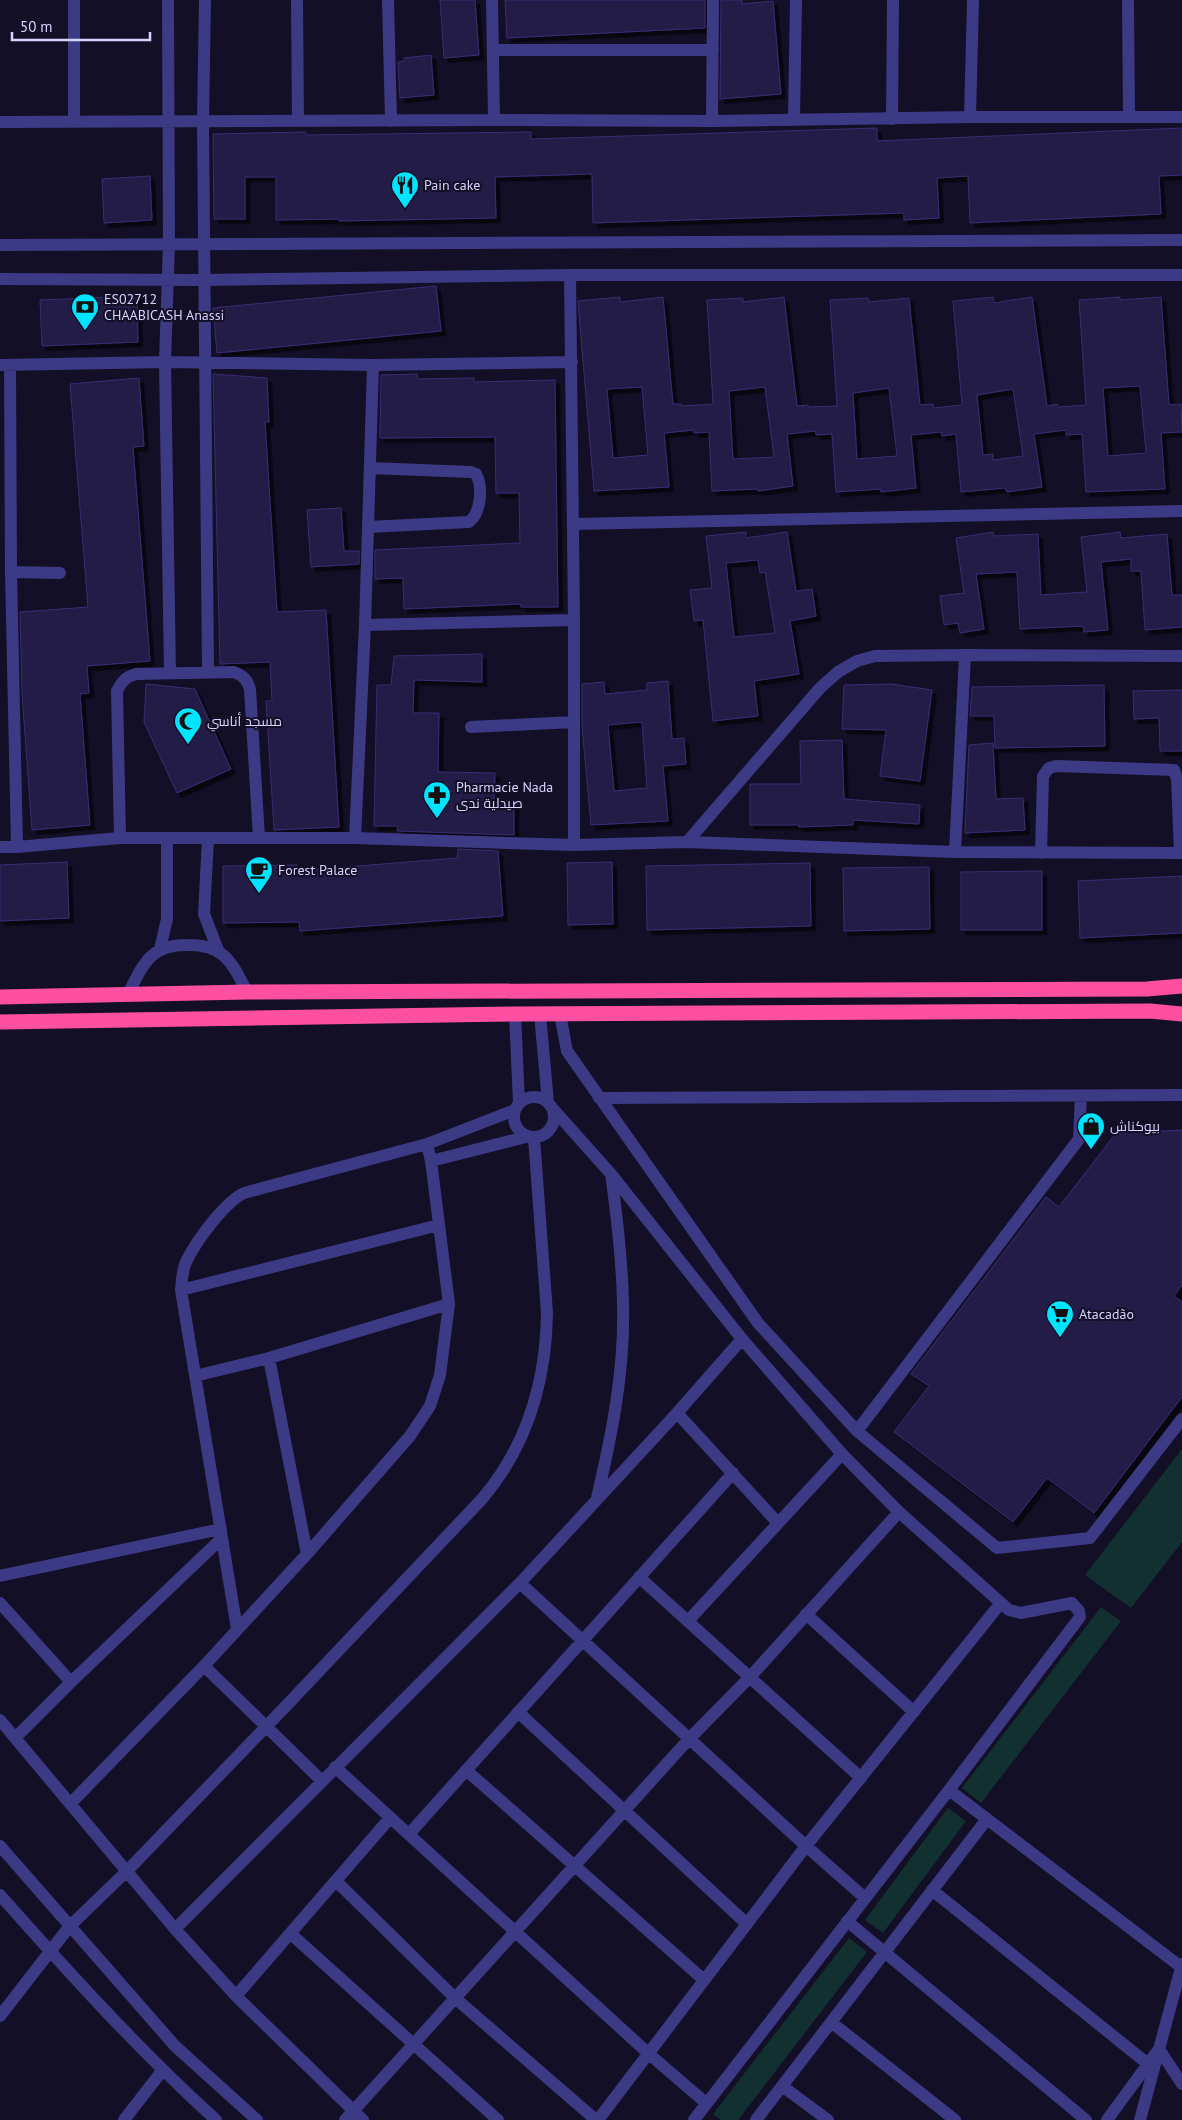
<svg xmlns="http://www.w3.org/2000/svg" width="1182" height="2120" viewBox="0 0 1182 2120" font-family="'PT Sans',Cairo,sans-serif">
  <style>
    .green { fill: #12302f }
    .building { fill: #241b47; stroke: #3b2d73; fill-rule: evenodd; filter: url(#shadow) }
    .lines { fill: none; stroke-linecap: round; stroke-linejoin: round }
    .minor { stroke: #3d3a85; stroke-width: 12 }
    .highway { stroke: #ff4fa3; stroke-width: 15 }
    .labels { text-anchor: middle; dominant-baseline: central; stroke-width: 4; stroke-linejoin: round; paint-order: stroke }
    .poi-label { font-size: 14px; fill: #d9d4ff; stroke: #130f26; text-anchor: start }
  </style>
  <defs>
    <filter id="shadow"><feDropShadow dx="4.5" dy="4.5" stdDeviation="0" flood-color="#0009"/></filter>
  </defs>
  <rect width="100%" height="100%" fill="#130f26"/>
  <path class="green" d="M1182 1449V1542L1131 1608 1085 1575Z
    M1101 1607 1121 1621 981 1803 962 1788Z
    M948 1808 966 1821 883 1933 865 1920Z
    M849 1938 867 1952 738 2120H721L713 2114Z"/>
  <path class="building" d="M440 0H475L479 55 444 58Z
    M505 0H705V28L507 38Z
    M721 0H742V4L773 1 781 94 720 99Z
    M431 55 434 95 400 98 398 62 404 61V58Z
    M877 128V141L1182 128V175L1159 176 1161 214 970 223 968 176 937 178 939 218 904 220V213L593 223 592 174 495 177 496 218 339 221V219L276 220V177H245V219H214L213 134 306 132V135L531 132V139Z
    M150 176 152 220 104 223 102 179Z
    M436 286 441 331 217 353 213 308Z
    M137 296 138 342 42 346 40 300Z
    M620 297V302L663 297 673 404H681V406L713 404 707 300 743 298V302L784 297 797 406 808 405 809 407 837 406 830 300 868 298 869 302 909 298 920 405 933 404V408L962 405 953 301 993 297 994 303 1032 297 1047 406 1058 404V407L1086 405 1079 300 1120 297V300L1161 297 1169 405 1181 404 1182 432 1161 433 1165 489 1086 492 1082 434 1066 435V430L1034 434 1042 487 1007 492 1005 488 961 492 956 434 942 436 941 432 911 435 916 488 881 492V489L836 492 832 434 816 435V431L787 434 793 486 758 491 757 489 712 491 709 432 694 433V430L664 433 669 487 594 491 578 301ZM1140 386 1146 453 1108 456 1103 388ZM642 387 648 455 613 458 607 389ZM765 387 774 457 733 459 729 391ZM889 388 897 456 857 459 853 393ZM1013 389 1023 456 993 460V454L983 455 977 395Z
    M213 374 267 378 269 422H265L277 612 326 610 339 827 274 830 266 701H272L270 662 220 664Z
    M417 374 418 379 474 378V382L555 380 558 607H521V604L404 609 403 578 375 579V550L520 543 519 493H496L495 437 380 438 381 375Z
    M139 378 144 446 133 447 150 661 87 666 89 693 80 694 90 825 32 830 22 694 20 612 88 607 70 384Z
    M341 508 344 551H359V564L311 567 307 510Z
    M746 532V538L787 532 796 591 812 589 816 616 790 621 799 674 754 681 758 716 713 721 703 620 694 621 690 590 712 588 706 536ZM758 560 760 573 765 572 775 633 734 637 726 563Z
    M993 532 994 536 1038 534 1041 595 1087 592 1081 537 1120 532 1121 538 1167 534 1172 595H1182V627L1145 630 1141 571H1131V559L1101 562 1108 630 1084 632 1083 626 1020 629 1017 572 976 574 984 629 960 633 958 623 944 625 940 596 964 593 956 538Z
    M482 654V682L414 680 413 713H439L438 772 495 773 494 804H514V835L397 831 398 826H374L377 685H391L394 656Z
    M668 681 672 739 684 738 686 764 663 766 668 821 591 825 582 726V684L604 682 605 694 647 690V683ZM642 722 647 788 614 791 608 725Z
    M146 684 195 689 231 769 177 793 144 722Z
    M891 684 932 690 920 781 880 776 886 730 842 729 844 685Z
    M1104 685 1105 746 995 748 994 716H970L972 687Z
    M1182 690V751H1160L1159 718 1134 719 1133 691Z
    M842 740 844 799 920 805 919 824 853 820V825L799 827V825H750V784H801L800 741Z
    M993 743 996 799 1023 798 1025 830 965 833 969 745Z
    M458 849 498 851 503 916 300 931 299 922 223 923V866L296 865V871L457 858Z
    M67 862 69 918 0 921V865Z
    M612 862 613 924 568 925 567 863Z
    M810 863 811 926 647 930 646 866Z
    M929 867 930 929 844 931 843 868Z
    M1042 871V930H961V872Z
    M1182 876V933L1080 938 1078 881Z
    M1182 1130V1285L1174 1296 1182 1302V1397L1094 1513 1047 1478 1013 1522 894 1432 929 1386 911 1374 1046 1197 1059 1207 1116 1133Z"/>
  <g class="lines">
    <path class="minor" d="M168 0 169 244 165 362 170 673
      M205 0 203 121 208 672
      M297 0 298 121
      M388 0 391 121
      M492 0 494 120
      M1128 0 1129 117
      M493 50H713
      M970 117 973 0
      M892 119 893 0
      M794 120 796 0
      M74 121V0
      M712 121 713 0
      M0 122 494 120 712 121 970 117H1182
      M0 245 1182 240
      M570 275 574 620V845
      M0 279 203 280 570 275H1182
      M0 365 165 362 373 365 572 362
      M10 365 11 572 17 847
      M574 524 1182 511
      M368 527 469 522C481 513 483 487 476 474L471 472 370 468
      M11 572 60 573
      M365 625 574 620
      M471 727 574 722
      M120 838 117 691C122 681 126 677 136 674L234 672C244 676 247 680 250 689L259 838
      M355 838 365 625 373 365
      M208 839 204 914 218 950
      M687 842 820 688 838 672 857 661 875 656 965 655 1182 656
      M0 847H17L120 838H355L574 845 687 842 955 852 1182 853
      M955 852 965 655
      M1041 853 1043 776 1049 768 1056 766 1174 770 1177 779 1180 853
      M160 949 167 919V839
      M128 994C144 963 150 944 189 945 225 945 232 963 247 992
      M515 1014 519 1103
      M540 1014 548 1103
      M560 1014 567 1051 758 1323 857 1431 997 1548 1090 1538 1182 1419
      M514 1117a20 20 0 1 1 40 0a20 20 0 1 1-40 0Z
      M599 1098 1182 1095
      M553 1109 611 1174 742 1339 842 1454 899 1512 1009 1610 1021 1613 1072 1603 1079 1611 1080 1617 949 1790 694 2120
      M431 1161 526 1137
      M181 1290 439 1225
      M269 1358 307 1554
      M195 1376 269 1358 449 1304
      M677 1413 778 1523
      M857 1431 1079 1139 1081 1096
      M597 1498C612 1434 625 1369 623 1303 622 1259 617 1217 611 1174
      M0 1576 221 1529
      M639 1577 861 1778
      M520 1583 806 1846 865 1898
      M0 1603 71 1682
      M806 1614 914 1712
      M688 1621 842 1454
      M237 1629 181 1290C182 1280 182 1269 187 1260 197 1240 224 1203 244 1193L427 1144 515 1110
      M204 1666 322 1781
      M518 1712 747 1924
      M0 1720 175 1929 236 1996 363 2120
      M15 1738 71 1682 222 1538
      M335 1767 649 2054 706 2103
      M466 1770 704 1980
      M949 1790 1181 1967
      M70 1804 204 1666 307 1554 410 1436 430 1406 440 1375 449 1304 431 1161 427 1144
      M409 1834 733 1473
      M0 1846 175 2046 257 2120
      M336 1881 455 1998 596 2120
      M932 1890 1148 2064
      M0 1895C69 1973 139 2050 216 2120
      M847 1921 1086 2120
      M175 1929 520 1583 677 1413 742 1339
      M291 1934 498 2120
      M236 1996 390 1818
      M0 2016 69 1927 127 1871 285 1707 482 1499C527 1446 546 1382 547 1313L534 1138
      M831 2022 955 2120
      M782 2086 828 2120
      M124 2120 162 2071
      M345 2120 689 1739 750 1677 899 1512
      M598 2120 806 1846 1000 1604
      M756 2120 987 1819
      M1107 2120 1159 2049 1182 2084
      M1140 2120 1182 1964"/>
    <path class="highway" d="M0 997 247 992 1147 989 1182 986
      M0 1022 515 1014 1150 1011 1182 1014"/>
  </g>
  <defs>
    <g id="restaurant-pin" transform="scale(1.4375)"><path d="M0 17L-7.5 6A9.5 9.5 0 1 1 7.5 6Z" fill="#00e5ff" stroke="#130f26"/><path d="M-5-6h1v4h1v-4h1v4h1v-4h1v5L-1.5 .5V6h-2V.5L-5-1ZM5-6V6H3V1.5H1.5Q1.5-4 5-6Z" fill="#111"/></g>
    <g id="bank-pin" transform="scale(1.4375)"><path d="M0 17L-7.5 6A9.5 9.5 0 1 1 7.5 6Z" fill="#00e5ff" stroke="#130f26"/><path d="M-6-4H6V4H-6ZM0-2.3a2.3 2.3 0 1 0 0 4.6a2.3 2.3 0 1 0 0-4.6Z" fill="#111"/></g>
    <g id="mosque-pin" transform="scale(1.4375)"><path d="M0 17L-7.5 6A9.5 9.5 0 1 1 7.5 6Z" fill="#00e5ff" stroke="#130f26"/><path d="M3.5-4.9A6 6 0 1 0 3.5 4.9A5 5 0 1 1 3.5-4.9Z" fill="#111"/></g>
    <g id="pharmacy-pin" transform="scale(1.4375)"><path d="M0 17L-7.5 6A9.5 9.5 0 1 1 7.5 6Z" fill="#00e5ff" stroke="#130f26"/><path d="M-2-6h4v4h4v4h-4v4h-4v-4h-4v-4h4Z" fill="#111"/></g>
    <g id="cafe-pin" transform="scale(1.4375)"><path d="M0 17L-7.5 6A9.5 9.5 0 1 1 7.5 6Z" fill="#00e5ff" stroke="#130f26"/><path d="M-5.5-4.5H6V0H3Q3 3.5 0 3.5H-2.5Q-5.5 3.5-5.5 0ZM3-3.2v2h1.7v-2ZM-6 4.5H4V6H-6Z" fill="#111"/></g>
    <g id="shop-pin" transform="scale(1.4375)"><path d="M0 17L-7.5 6A9.5 9.5 0 1 1 7.5 6Z" fill="#00e5ff" stroke="#130f26"/><path d="M-5-2.5h2.3a2.7 3.5 0 0 1 5.4 0H5L5.5 6h-11ZM-1.5-2.5h3a1.5 2.3 0 0 0-3 0Z" fill="#111"/></g>
    <g id="supermarket-pin" transform="scale(1.4375)"><path d="M0 17L-7.5 6A9.5 9.5 0 1 1 7.5 6Z" fill="#00e5ff" stroke="#130f26"/><path d="M-6-5.5h2.5l.6 2H6L4.5 2H-2.5L-4.4-4H-6ZM-1.5 3.2a1.3 1.3 0 1 0 .1 0ZM3 3.2a1.3 1.3 0 1 0 .1 0Z" fill="#111"/></g>
  </defs>
  <g fill-rule="evenodd">
    <use href="#restaurant-pin" x="405" y="185"/>
    <use href="#bank-pin" x="85" y="307"/>
    <use href="#mosque-pin" x="188" y="721"/>
    <use href="#pharmacy-pin" x="437" y="795"/>
    <use href="#cafe-pin" x="259" y="870"/>
    <use href="#shop-pin" x="1091" y="1126"/>
    <use href="#supermarket-pin" x="1060" y="1314"/>
  </g>
  <g class="labels">
    <g class="poi-label">
      <text x="424" y="185">Pain cake</text>
      <text x="104" y="299">ES02712<tspan x="104" dy="16">CHAABICASH Anassi</tspan></text>
      <text x="207" y="721">مسجد أناسي</text>
      <text x="456" y="787">Pharmacie Nada<tspan x="456" dy="16">صيدلية ندى</tspan></text>
      <text x="278" y="870">Forest Palace</text>
      <text x="1110" y="1126">بيوكناش</text>
      <text x="1079" y="1314">Atacadão</text>
    </g>
  </g>
  <path d="M12 32v8h138v-8" fill="none" stroke="#d9d4ff" stroke-width="2.5"/>
  <text x="20" y="32" font-size="15" fill="#d9d4ff" stroke="#130f26" stroke-width="4" paint-order="stroke">50 m</text>
</svg>
